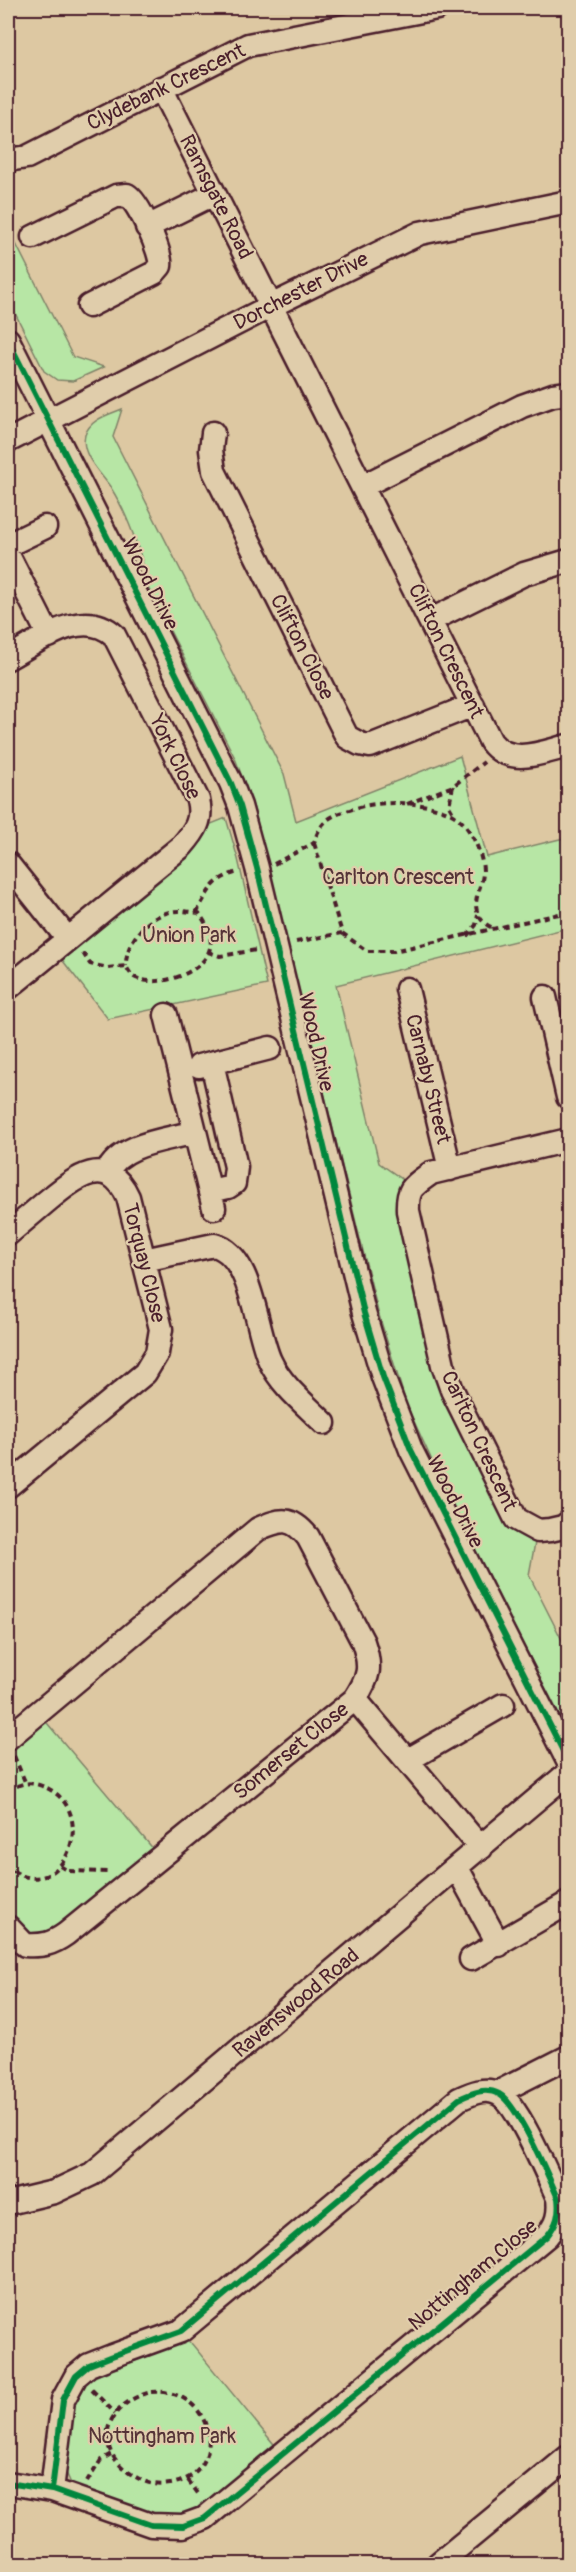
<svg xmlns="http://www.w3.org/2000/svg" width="576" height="2572" viewBox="0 0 576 2572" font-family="Pangolin,sans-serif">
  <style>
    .green { fill: #b7e6a5; stroke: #808268; stroke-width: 1.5 }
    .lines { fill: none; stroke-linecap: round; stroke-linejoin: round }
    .minor-casing { stroke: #4a1f2b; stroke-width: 27 }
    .path { stroke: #4a1f2b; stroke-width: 4; stroke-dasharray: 6 4.5; stroke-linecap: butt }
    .minor { stroke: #e0cdab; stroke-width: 22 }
    .cycleway-casing { stroke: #e0cdab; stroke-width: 10 }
    .cycleway { stroke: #00873e; stroke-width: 6 }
    .labels { text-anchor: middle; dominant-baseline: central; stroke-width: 4.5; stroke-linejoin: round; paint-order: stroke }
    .street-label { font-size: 21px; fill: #4a1f2b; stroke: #e0cdab }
    .park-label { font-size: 21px; fill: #553337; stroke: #e0cdab }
  </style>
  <rect width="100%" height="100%" fill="#ddc8a2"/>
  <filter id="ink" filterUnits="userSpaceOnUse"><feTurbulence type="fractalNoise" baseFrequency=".0167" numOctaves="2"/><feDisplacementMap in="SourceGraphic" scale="12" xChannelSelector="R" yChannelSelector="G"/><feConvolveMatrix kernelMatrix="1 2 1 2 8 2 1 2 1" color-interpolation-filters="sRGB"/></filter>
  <g filter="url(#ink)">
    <path class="green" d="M8 228 73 357 104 367 73 381 57 380 44 371 8 299Z
      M122 409 113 437 284 774 296 821 460 756 487 857 568 837V928L336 985 379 1163 412 1186 450 1391 537 1532 529 1575 568 1652V1719L565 1716 561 1718 456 1513 407 1406 378 1312 254 809 235 758 142 576 146 575C138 545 128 515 111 488 101 473 80 455 85 435 90 419 108 415 122 409Z
      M226 818 238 859 267 985 108 1019 60 957 202 841 211 824Z
      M42 1717 155 1851 60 1931 32 1937 8 1916V1746Z
      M186 2341 192 2344 277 2448 196 2514 171 2522 73 2488 64 2468 70 2406 86 2380Z"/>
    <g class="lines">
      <g class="minor-casing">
        <path id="minor" d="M161 88 491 742C510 767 543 752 568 746
          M8 160 27 157 248 45 437 8
          M147 227 214 194
          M33 237 116 196 127 195C138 201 163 254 160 266L154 273 89 306
          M8 340 231 783 240 806 257 868 364 1313 383 1377 411 1450 568 1761
          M213 433 211 450 214 471 347 737 360 744 370 746 473 705
          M8 441 271 306 420 233 568 202
          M363 486 522 406 553 395 568 393
          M8 545 45 527
          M8 555 49 636
          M431 620 524 574 568 561
          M8 658C38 642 82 606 114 635L198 800C203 820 195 831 182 846L8 988
          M8 864 67 938
          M407 989 450 1169
          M545 997 568 1097
          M166 1015 214 1208
          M199 1066 270 1048
          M568 1140 431 1173C413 1186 407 1188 408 1211L443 1365 452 1390 516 1519 538 1531 550 1530 563 1527 568 1523
          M107 1173C120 1143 167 1140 195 1132
          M210 1191 228 1187 234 1183 236 1167 212 1063
          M8 1234C21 1223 34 1212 47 1201 74 1179 107 1151 128 1197L161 1329 157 1353 145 1373 8 1486
          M144 1260 214 1245C253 1255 255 1329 270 1361 281 1385 305 1404 324 1423
          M355 1699 481 1848
          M8 1738 258 1529C281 1519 291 1516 308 1537L363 1642C372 1668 369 1677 355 1699L66 1934C52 1944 43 1946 25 1945L8 1927
          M408 1760 503 1705
          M457 1868 499 1945
          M471 1959 568 1903
          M497 2093 568 2057
          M8 2203 54 2192 92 2174 568 1773
          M8 2483 52 2490 151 2525 183 2526 205 2518 547 2236C557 2224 560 2214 558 2198 548 2176 518 2104 499 2094 485 2087 472 2093 459 2099L181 2331 112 2356 89 2365 76 2376 63 2400 52 2490
          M438 2564 568 2457"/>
      </g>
      <path class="path" d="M453 786 449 806 455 816
        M407 804 453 786 484 762
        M314 843 342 933 367 951H394L568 912
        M274 864 314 843C321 818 333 815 356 808 381 800 432 801 455 816 470 826 483 853 483 872 483 885 473 898 477 911 480 921 487 926 496 929
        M196 913C209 891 212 879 238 872
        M467 936 476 925 478 915
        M296 942 342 933
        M208 952 220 956 257 950
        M83 953 90 964 108 968 126 966C128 970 131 975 134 977 156 989 204 974 210 948 213 935 206 923 199 913 188 912 177 909 166 913 144 920 125 944 126 966
        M14 1756 26 1784
        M8 1792C18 1783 30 1781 42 1786 104 1808 62 1911 8 1867
        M60 1866 68 1871 111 1872
        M92 2390 115 2413
        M151 2392C215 2386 232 2474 170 2484 154 2487 141 2481 128 2472 89 2442 110 2402 151 2392Z
        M188 2480 200 2496
        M87 2482 101 2460 111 2454"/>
      <use href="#minor" class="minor"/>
      <g class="cycleway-casing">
        <path id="cycleway" d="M8 340 231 783 240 806 257 868 364 1313 383 1377 411 1450 568 1761
          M8 2483 52 2490 151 2525 183 2526 205 2518 547 2236C557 2224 560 2214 558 2198 548 2176 518 2104 499 2094 485 2087 472 2093 459 2099L181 2331 112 2356 89 2365 76 2376 63 2400 52 2490"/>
      </g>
      <use href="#cycleway" class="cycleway"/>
    </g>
  </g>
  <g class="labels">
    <g class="street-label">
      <text transform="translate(166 87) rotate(-26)">Clydebank Crescent</text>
      <text transform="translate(216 197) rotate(63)">Ramsgate Road</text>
      <text transform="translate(301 291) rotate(-27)">Dorchester Drive</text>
      <text transform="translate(150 584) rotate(63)">Wood Drive</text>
      <text transform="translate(302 647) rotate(63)">Clifton Close</text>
      <text transform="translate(446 651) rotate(64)">Clifton Crescent</text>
      <text transform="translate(175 757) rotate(64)">York Close</text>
      <text transform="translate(316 1042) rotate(77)">Wood Drive</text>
      <text transform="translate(428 1079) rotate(76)">Carnaby Street</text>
      <text transform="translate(144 1263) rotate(76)">Torquay Close</text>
      <text transform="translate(479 1441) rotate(65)">Carlton Crescent</text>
      <text transform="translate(455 1502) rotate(63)">Wood Drive</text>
      <text transform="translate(291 1751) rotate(-39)">Somerset Close</text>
      <text transform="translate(296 2003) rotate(-40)">Ravenswood Road</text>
      <text transform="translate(473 2275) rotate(-40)">Nottingham Close</text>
    </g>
    <g class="park-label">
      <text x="398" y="877">Carlton Crescent</text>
      <text x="189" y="935">Union Park</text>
      <text x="162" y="2436">Nottingham Park</text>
    </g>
  </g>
  <rect width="576" height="2572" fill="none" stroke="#e0cdab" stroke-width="30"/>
  <rect x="15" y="15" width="546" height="2542" fill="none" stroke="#4a1f2b" stroke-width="2" filter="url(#ink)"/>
</svg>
